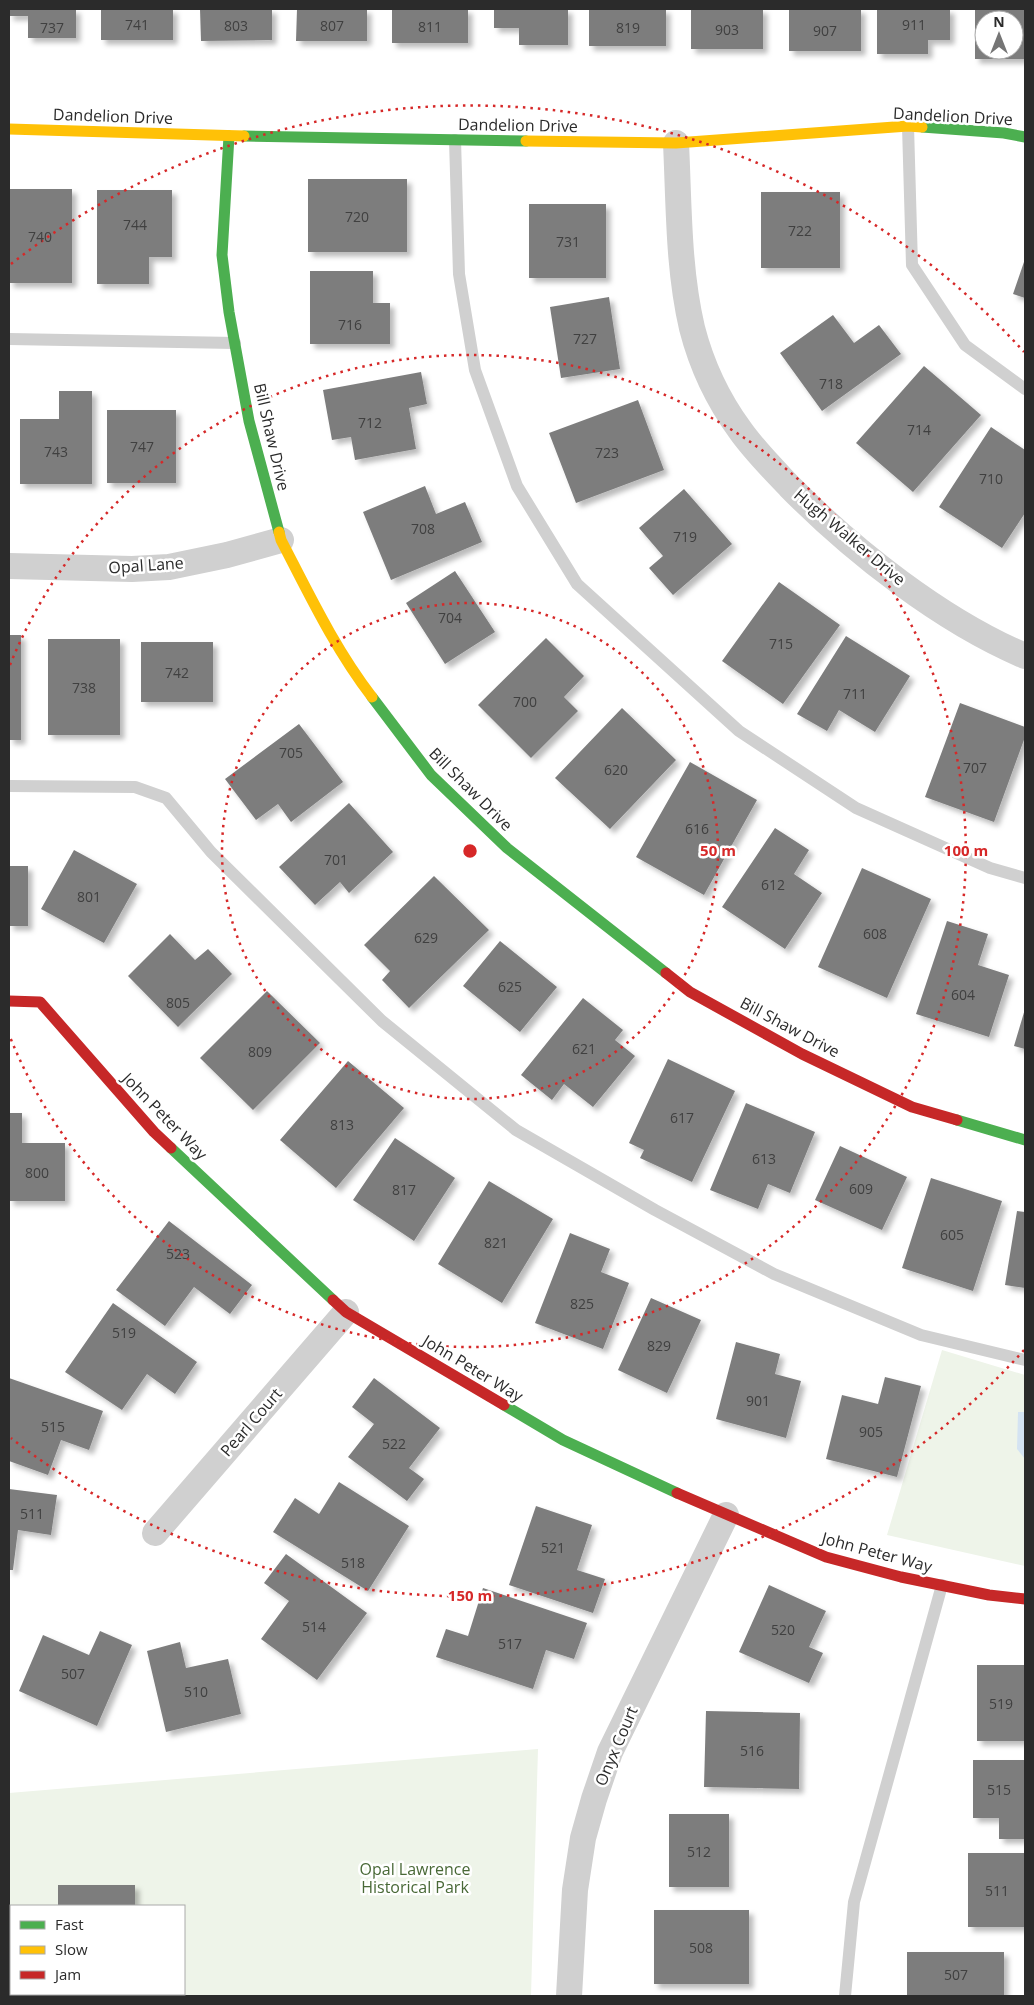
<svg xmlns="http://www.w3.org/2000/svg" width="1034" height="2005" viewBox="0 0 1034 2005" font-family="'Open Sans',sans-serif">
  <style>
    .green { fill: #eef4e9; fill-rule: evenodd }
    .water { fill: #d4e3f2 }
    .building { fill: #7d7d7d; fill-rule: evenodd; filter: url(#shadow) }
    .lines { fill: none; stroke-linecap: round; stroke-linejoin: round }
    .lane { stroke: #d0d0d0; stroke-width: 12 }
    .street { stroke: #d0d0d0; stroke-width: 26 }
    .fast { stroke: #4caf50; stroke-width: 11 }
    .slow { stroke: #ffc107; stroke-width: 11 }
    .jam { stroke: #c62828; stroke-width: 11 }
    .ring { fill: none; stroke: #d62828; stroke-width: 2.5; stroke-dasharray: 2.5 5 }
    .labels { text-anchor: middle; dominant-baseline: central; stroke-width: 5; stroke-linejoin: round; paint-order: stroke }
    .number-label { font-size: 14px; fill: #404040 }
    .street-label { font-size: 16px; fill: #2b2b2b; stroke: #fff }
    .park-label { font-size: 16px; fill: #496937; stroke: #fff }
    .centre { fill: #d62828; stroke: #fff; stroke-width: 2.5 }
    .ring-label { font-size: 15px; text-anchor: middle; font-weight: bold; fill: #d62828; stroke: #fff; stroke-width: 5; stroke-linejoin: round; paint-order: stroke }
  </style>
  <defs>
    <filter id="shadow"><feDropShadow dx="4.5" dy="4.5" stdDeviation="2.5" flood-color="#0004"/></filter>
  </defs>
  <rect width="100%" height="100%" fill="#fff"/>
  <path class="green" d="M942 1350 1025 1375V1566L887 1535Z
    M538 1749 531 1996H9V1793ZM11 1906H184V1994H11Z"/>
  <path class="water" d="M1018 1412H1025V1459L1017 1449Z"/>
  <path class="building" d="M9 9H76V38H28V16H9Z
    M101 9H173V40H101Z
    M200 9H272V40L201 41Z
    M297 9H367V41H296Z
    M392 9H468V43H392Z
    M494 9H568V45H519V28H494Z
    M589 9H666V46H589Z
    M691 9H763V49H691Z
    M789 9H861V51H789Z
    M877 9H950V40H928V54H877Z
    M975 9H1025V59H975ZM984 20H1014V50H984Z
    M308 179H407V252H308Z
    M9 189H72V283H9Z
    M97 190H172V257H149V284H97Z
    M761 192H840V268H761Z
    M529 204H606V278H529Z
    M1025 259V298L1013 294Z
    M310 271H373V303H390V344H310Z
    M609 297 620 369 561 378 550 307Z
    M833 315 854 343 879 325 901 354 822 411 780 353Z
    M924 366 981 415 913 492 856 443Z
    M421 372 427 404 409 408 416 449 355 460 351 437 332 440 323 390Z
    M59 391H92V484H20V419H59Z
    M638 400 664 470 576 503 549 433Z
    M107 410H176V483H107Z
    M991 427 1025 450V513L1002 548 939 507Z
    M425 486 436 514 465 502 482 542 391 580 363 512Z
    M684 489 732 544 673 595 649 568 663 556 639 528Z
    M455 571 495 632 445 664 406 603Z
    M779 582 840 625 783 704 722 661Z
    M9 635H21V740H9Z
    M846 636 910 676 875 732 839 710 827 731 797 714Z
    M546 638 584 676 564 697 578 711 531 758 478 705Z
    M48 639H120V735H48Z
    M141 642H213V702H141Z
    M960 703 1025 727V737L994 822 925 797Z
    M622 708 676 760 610 829 555 778Z
    M299 724 343 782 291 822 278 804 256 820 225 779Z
    M690 762 757 800 704 895 636 857Z
    M349 803 393 852 349 893 340 882 315 905 279 867Z
    M775 828 809 850 794 874 822 893 785 949 722 907Z
    M74 850 137 884 104 943 41 909Z
    M9 866H28V926H9Z
    M862 868 931 899 887 998 818 967Z
    M434 876 489 930 409 1008 382 980 390 971 364 945Z
    M947 921 988 934 978 965 1009 975 989 1037 916 1014Z
    M170 934 195 960 208 949 232 974 178 1027 128 976Z
    M500 941 557 987 520 1032 463 986Z
    M267 991 320 1043 253 1110 200 1058Z
    M583 998 623 1030 615 1040 635 1056 593 1107 564 1084 552 1100 521 1075Z
    M1025 1009V1049L1014 1046Z
    M668 1059 735 1091 692 1182 640 1158 644 1150 629 1143Z
    M348 1061 404 1108 336 1188 280 1140Z
    M746 1103 815 1132 790 1193 768 1184 758 1209 710 1190Z
    M9 1113H22V1143H65V1201H9Z
    M395 1138 455 1178 414 1241 353 1200Z
    M840 1146 907 1177 882 1230 815 1200Z
    M931 1178 1002 1201 973 1291 902 1268Z
    M489 1181 553 1219 502 1303 438 1264Z
    M1017 1211 1025 1212V1288L1005 1285Z
    M169 1221 252 1285 230 1314 194 1287 165 1326 116 1290Z
    M570 1233 610 1249 601 1272 629 1283 603 1349 535 1323Z
    M651 1298 701 1320 667 1393 618 1370Z
    M113 1303 197 1362 175 1394 147 1374 122 1410 65 1372Z
    M736 1342 780 1354 775 1374 801 1381 786 1438 716 1419Z
    M885 1377 921 1386 897 1477 826 1459 842 1395 878 1404Z
    M9 1378 103 1411 89 1450 61 1440 48 1475 9 1461Z
    M374 1378 440 1428 409 1468 424 1479 407 1501 348 1457 374 1424 352 1407Z
    M339 1482 409 1526 368 1591 273 1532 295 1498 319 1514Z
    M9 1489 57 1495 51 1535 18 1530 13 1570H9Z
    M536 1506 592 1525 577 1570 605 1579 593 1613 509 1585Z
    M286 1554 367 1613 317 1680 261 1639 289 1601 264 1583Z
    M769 1585 826 1611 809 1647 823 1653 809 1683 739 1652Z
    M483 1588 587 1623 574 1659 546 1650 533 1689 436 1657 446 1629 468 1636Z
    M100 1631 132 1645 97 1726 19 1691 43 1635 89 1655Z
    M180 1642 186 1668 228 1659 241 1714 166 1732 147 1651Z
    M977 1665H1025V1741H977Z
    M706 1711 800 1713 799 1789 704 1787Z
    M973 1760H1025V1839H999V1818H973Z
    M669 1814H729V1887H669Z
    M968 1853H1025V1927H968Z
    M58 1885H135V1906H58Z
    M654 1910H749V1984H654Z
    M907 1952H1004V1996H907Z"/>
  <g class="lines">
    <path class="lane" d="M908 126 912 265 965 345 1025 389
      M455 140 459 274 475 370 517 486 577 584 739 731 856 808 990 868 1025 878
      M9 339 235 343
      M9 786 135 787 166 798 211 852 382 1021 516 1130 655 1210 774 1274 921 1335 1025 1360
      M845 1996 854 1902 942 1585"/>
    <path class="street" d="M676 143C679 205 678 268 692 328 701 363 718 400 740 430 754 450 773 469 790 487 853 551 942 621 1025 656
      M9 566 132 569 169 567 227 555 281 540
      M155 1533 346 1312
      M569 1996 575 1890 583 1838 594 1799 610 1752 726 1515"/>
    <path class="fast" d="M922 127 1004 133 1025 137
      M229 136 222 255 229 312 249 421 279 532
      M244 136 526 141
      M372 697 431 775 507 848 666 973
      M957 1120 1025 1140
      M171 1148 333 1300
      M504 1405 563 1440 677 1493"/>
    <path class="slow" d="M9 129 244 136
      M526 141 676 143 908 126 922 127
      M279 532 281 540C309 594 335 649 372 697"/>
    <path class="jam" d="M666 973 690 992 802 1054 912 1107 957 1120
      M9 1001 40 1002 154 1132 171 1148
      M333 1300 346 1312 504 1405
      M677 1493 826 1557 901 1577 989 1595 1025 1599"/>
  </g>
  <g class="ring">
    <circle cx="470" cy="851" r="248"/>
    <path d="M10 665A496 496 0 1 1 10 1037"/>
    <path d="M1024 1350A745 745 0 0 1 11 1438M11 264A745 745 0 0 1 1024 352"/>
  </g>
  <g class="labels">
    <g class="number-label">
      <text x="137" y="24">741</text>
      <text x="914" y="24">911</text>
      <text x="236" y="25">803</text>
      <text x="332" y="25">807</text>
      <text x="430" y="26">811</text>
      <text x="52" y="27">737</text>
      <text x="628" y="27">819</text>
      <text x="727" y="29">903</text>
      <text x="825" y="30">907</text>
      <text x="357" y="216">720</text>
      <text x="135" y="224">744</text>
      <text x="800" y="230">722</text>
      <text x="40" y="236">740</text>
      <text x="568" y="241">731</text>
      <text x="350" y="324">716</text>
      <text x="585" y="338">727</text>
      <text x="831" y="383">718</text>
      <text x="370" y="422">712</text>
      <text x="919" y="429">714</text>
      <text x="142" y="446">747</text>
      <text x="56" y="451">743</text>
      <text x="607" y="452">723</text>
      <text x="991" y="478">710</text>
      <text x="423" y="528">708</text>
      <text x="685" y="536">719</text>
      <text x="450" y="617">704</text>
      <text x="781" y="643">715</text>
      <text x="177" y="672">742</text>
      <text x="84" y="687">738</text>
      <text x="855" y="693">711</text>
      <text x="525" y="701">700</text>
      <text x="291" y="752">705</text>
      <text x="975" y="767">707</text>
      <text x="616" y="769">620</text>
      <text x="697" y="828">616</text>
      <text x="336" y="859">701</text>
      <text x="773" y="884">612</text>
      <text x="89" y="896">801</text>
      <text x="875" y="933">608</text>
      <text x="426" y="937">629</text>
      <text x="510" y="986">625</text>
      <text x="963" y="994">604</text>
      <text x="178" y="1002">805</text>
      <text x="584" y="1048">621</text>
      <text x="260" y="1051">809</text>
      <text x="682" y="1117">617</text>
      <text x="342" y="1124">813</text>
      <text x="764" y="1158">613</text>
      <text x="37" y="1172">800</text>
      <text x="861" y="1188">609</text>
      <text x="404" y="1189">817</text>
      <text x="952" y="1234">605</text>
      <text x="496" y="1242">821</text>
      <text x="178" y="1253">523</text>
      <text x="582" y="1303">825</text>
      <text x="124" y="1332">519</text>
      <text x="659" y="1345">829</text>
      <text x="758" y="1400">901</text>
      <text x="53" y="1426">515</text>
      <text x="871" y="1431">905</text>
      <text x="394" y="1443">522</text>
      <text x="32" y="1513">511</text>
      <text x="553" y="1547">521</text>
      <text x="353" y="1562">518</text>
      <text x="314" y="1626">514</text>
      <text x="783" y="1629">520</text>
      <text x="510" y="1643">517</text>
      <text x="73" y="1673">507</text>
      <text x="196" y="1691">510</text>
      <text x="1001" y="1703">519</text>
      <text x="752" y="1750">516</text>
      <text x="999" y="1789">515</text>
      <text x="699" y="1851">512</text>
      <text x="997" y="1890">511</text>
      <text x="701" y="1947">508</text>
      <text x="956" y="1974">507</text>
    </g>
    <g class="street-label">
      <text transform="translate(113 116) rotate(2)">Dandelion Drive</text>
      <text transform="translate(953 116) rotate(3)">Dandelion Drive</text>
      <text transform="translate(518 125) rotate(1)">Dandelion Drive</text>
      <text transform="translate(272 437) rotate(77)">Bill Shaw Drive</text>
      <text transform="translate(850 537) rotate(40)">Hugh Walker Drive</text>
      <text transform="translate(146 565) rotate(-4)">Opal Lane</text>
      <text transform="translate(471 789) rotate(45)">Bill Shaw Drive</text>
      <text transform="translate(790 1027) rotate(28)">Bill Shaw Drive</text>
      <text transform="translate(165 1116) rotate(46)">John Peter Way</text>
      <text transform="translate(473 1368) rotate(31)">John Peter Way</text>
      <text transform="translate(251 1422) rotate(-49)">Pearl Court</text>
      <text transform="translate(877 1552) rotate(15)">John Peter Way</text>
      <text transform="translate(616 1746) rotate(-67)">Onyx Court</text>
    </g>
    <g class="park-label">
      <text x="415" y="1869">Opal Lawrence<tspan x="415" dy="18">Historical Park</tspan></text>
    </g>
  </g>
  <circle cx="470" cy="851" r="8" class="centre"/>
  <g class="ring-label">
    <text x="718" y="856">50 m</text>
    <text x="966" y="856">100 m</text>
    <text x="470" y="1601">150 m</text>
  </g>
  <rect width="1034" height="2005" fill="none" stroke="#2b2b2b" stroke-width="20"/>
  <rect x="10" y="1905" width="175" height="90" fill="#ffffff" stroke="#aaaaaa"/>
  <rect x="20" y="1921" width="25" height="8" fill="#4caf50" stroke="#aaaaaa"/>
  <text x="55" y="1930" font-size="15" fill="#2b2b2b">Fast</text>
  <rect x="20" y="1946" width="25" height="8" fill="#ffc107" stroke="#aaaaaa"/>
  <text x="55" y="1955" font-size="15" fill="#2b2b2b">Slow</text>
  <rect x="20" y="1971" width="25" height="8" fill="#c62828" stroke="#aaaaaa"/>
  <text x="55" y="1980" font-size="15" fill="#2b2b2b">Jam</text>
  <g transform="translate(999 35)"><circle r="24" fill="#ffffff" stroke="#aaaaaa"/>
  <path d="M0-4L9 19L0 12L-9 19Z" fill="#757575"/>
  <text y="-8" font-size="14" font-weight="bold" text-anchor="middle" fill="#2b2b2b">N</text>
  </g>
</svg>
